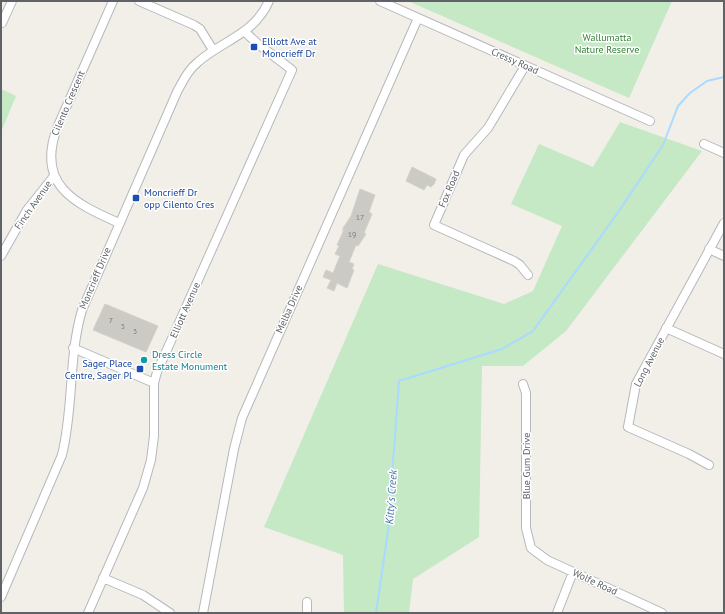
<svg xmlns="http://www.w3.org/2000/svg" width="725" height="614" viewBox="0 0 725 614" font-family="'PT Sans',sans-serif">
  <style>
    .green { fill: #c5e8c5 }
    .lines { fill: none; stroke-linecap: round; stroke-linejoin: round }
    .stream { stroke: #aadaff; stroke-width: 2 }
    .building { fill: #cccac5; stroke: #d6d1c6 }
    .minor-casing { stroke: #b5b8bc; stroke-width: 10 }
    .minor { stroke: #fff; stroke-width: 8 }
    .transit-dot { fill: #1a4fb4; stroke: #fff; stroke-width: 1.5 }
    .culture-dot { fill: #0f9aa8; stroke: #fff; stroke-width: 1.5 }
    .labels { text-anchor: middle; dominant-baseline: central; stroke-width: 3; stroke-linejoin: round; paint-order: stroke }
    .number-label { font-size: 8px; fill: #7a7d7f }
    .park-label { font-size: 10px; fill: #348238; stroke: #fff }
    .transit-label { font-size: 10px; fill: #164399; stroke: #fff; text-anchor: start }
    .street-label { font-size: 10px; fill: #5f6368; stroke: #fff }
    .culture-label { font-size: 10px; fill: #0d838f; stroke: #fff; text-anchor: start }
    .water-label { font-size: 11px; font-style: italic; fill: #4174aa; stroke: #fff }
  </style>
  <rect width="100%" height="100%" fill="#f1efe8"/>
  <path class="green" d="M408 1H672L629 98Z
    M1 89 16 96 1 132Z
    M620 122 702 151 566 331 523 366H482L479 537 413 579 409 613H344L343 555 264 527 378 264 504 304 533 291 562 226 511 204 539 144 593 167Z"/>
  <g class="lines">
    <path class="stream" d="M376 613 388 531 399 381 502 349 533 331 619 211 663 145 678 106 690 93 707 81 724 77"/>
  </g>
  <path class="building" d="M412 167 436 179 434 184 431 187 427 185 424 190 406 181Z
    M360 189 375 195 369 212 372 214 364 233 366 234 358 246 356 245 349 262 354 264 352 269 354 270 347 288 337 283 334 291 327 288 331 280 323 277 326 270 333 273 340 256 335 254 339 246 337 245 343 232V228L351 216Z
    M105 304 158 326 146 352 93 330Z"/>
  <g class="lines">
    <g class="minor-casing">
      <path id="minor" d="M113 1 57 128C36 185 74 203 119 223
        M139 1 194 25 200 29 213 50
        M380 1 650 121
        M2 23 12 1
        M525 66 488 128 464 155 434 225 514 261 520 265 528 275
        M704 144 724 153
        M709 249 724 256
        M1 256 27 210 54 176
        M666 328 724 354
        M73 348 154 383
        M523 384 526 393V528L531 548 547 560 662 613
        M709 465 689 454 628 427 636 384 724 223
        M103 578 143 595 170 613
        M1 597 62 455C74 407 68 358 82 310L177 92C183 81 188 70 198 62 223 40 254 35 269 1
        M307 602V613
        M88 613 143 488 151 460 154 436V383L157 372 292 70 258 44 245 32
        M203 613 234 449 242 418 418 18
        M557 613 573 572"/>
    </g>
    <use href="#minor" class="minor"/>
  </g>
  <g class="transit-dot">
    <rect x="250" y="43" width="8" height="8" rx="2"/>
    <rect x="132" y="194" width="8" height="8" rx="2"/>
    <rect x="136" y="365" width="8" height="8" rx="2"/>
  </g>
  <circle class="culture-dot" cx="144" cy="360" r="4"/>
  <g class="labels">
    <g class="number-label">
      <text x="360" y="217">17</text>
      <text x="352" y="234">19</text>
      <text x="111" y="320">7</text>
      <text x="123" y="326">5</text>
      <text x="135" y="331">3</text>
    </g>
    <g class="park-label">
      <text x="607" y="37">Wallumatta<tspan x="607" dy="12">Nature Reserve</tspan></text>
    </g>
    <g class="transit-label">
      <text x="262" y="41">Elliott Ave at<tspan x="262" dy="12">Moncrieff Dr</tspan></text>
      <text x="144" y="192">Moncrieff Dr<tspan x="144" dy="12">opp Cilento Cres</tspan></text>
      <text x="132" y="363" text-anchor="end">Sager Place<tspan x="132" dy="12">Centre, Sager Pl</tspan></text>
    </g>
    <g class="street-label">
      <text transform="translate(515 61) rotate(24)">Cressy Road</text>
      <text transform="translate(68 103) rotate(-67)">Cilento Crescent</text>
      <text transform="translate(449 189) rotate(-67)">Fox Road</text>
      <text transform="translate(33 205) rotate(-55)">Finch Avenue</text>
      <text transform="translate(95 278) rotate(-67)">Moncrieff Drive</text>
      <text transform="translate(289 309) rotate(-66)">Melba Drive</text>
      <text transform="translate(185 310) rotate(-66)">Elliott Avenue</text>
      <text transform="translate(649 362) rotate(-63)">Long Avenue</text>
      <text transform="translate(526 466) rotate(-90)">Blue Gum Drive</text>
      <text transform="translate(595 582) rotate(25)">Wolfe Road</text>
    </g>
    <g class="culture-label">
      <text x="152" y="354">Dress Circle<tspan x="152" dy="12">Estate Monument</tspan></text>
    </g>
    <g class="water-label">
      <text transform="translate(391 497) rotate(-86)">Kitty's Creek</text>
    </g>
  </g>
  <rect width="725" height="614" fill="none" stroke="#5f6368" stroke-width="4"/>
</svg>
